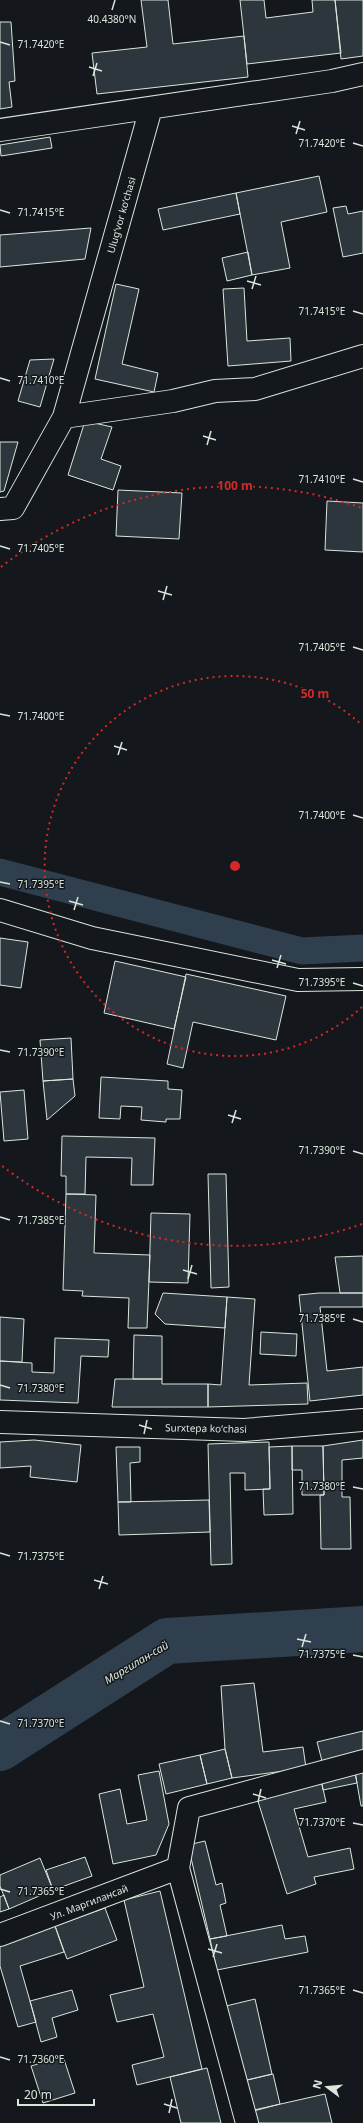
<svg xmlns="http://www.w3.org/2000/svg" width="363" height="2123" viewBox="0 0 363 2123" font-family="'Noto Sans',sans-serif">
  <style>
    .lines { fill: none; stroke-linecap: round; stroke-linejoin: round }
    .canal { stroke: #2f3f4d; stroke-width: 27 }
    .river { stroke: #2f3f4d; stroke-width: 46 }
    .building { fill: #2c363c; stroke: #d8e6dc }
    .street-casing { stroke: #d8e6dc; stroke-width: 24 }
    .street { stroke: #14181c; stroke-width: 22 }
    .ticks { fill: none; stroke: #d8e6dc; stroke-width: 1.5 }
    .ring { fill: none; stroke: #d62828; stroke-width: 2; stroke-dasharray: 2 4 }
    .labels { text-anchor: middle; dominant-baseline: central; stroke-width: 3; stroke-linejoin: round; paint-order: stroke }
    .street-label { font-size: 10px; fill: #d8e6dc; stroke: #14181c }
    .water-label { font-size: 11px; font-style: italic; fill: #d8e6dc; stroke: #14181c }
    .ticks-label { font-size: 10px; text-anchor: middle; fill: #d8e6dc; stroke: #14181c; stroke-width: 3; stroke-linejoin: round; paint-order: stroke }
    .centre { fill: #d62828; stroke: #14181c; stroke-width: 2 }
    .ring-label { font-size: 12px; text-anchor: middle; font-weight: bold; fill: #d62828; stroke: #14181c; stroke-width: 3; stroke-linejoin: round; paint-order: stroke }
  </style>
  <rect width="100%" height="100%" fill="#14181c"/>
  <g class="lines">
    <path class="canal" d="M0 872 302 951 363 948"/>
    <path class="river" d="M0 1748 167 1641 363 1629"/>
  </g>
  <path class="building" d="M141 0H168L173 44 244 36 248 77 97 94 92 53 147 47Z
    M240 0H264L266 18 313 12 312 0H335L341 53 247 64Z
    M335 0H363V56L341 59Z
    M0 22H11L15 81 9 82 12 107 0 109Z
    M50 137 52 148 1 156 0 145Z
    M319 176 327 212 281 222 290 268 252 275 236 193Z
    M236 193 240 214 163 230 158 209Z
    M346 206 348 214 363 211V253L343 257 333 208Z
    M91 228 85 259 0 267V235Z
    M248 252 252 275 227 281 222 258Z
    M116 284 139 289 122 364 158 373 154 392 95 379Z
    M244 288 247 341 290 338 291 361 228 366 223 289Z
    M54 359 40 407 18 401 30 360Z
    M85 421 112 427 101 459 121 466 113 490 68 475Z
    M0 442H18L4 491 0 492Z
    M118 490 182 493 179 539 116 536Z
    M327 501 363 503V552L325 550Z
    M0 938 28 942 21 988 0 985Z
    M115 961 186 977 174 1029 104 1013Z
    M186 974 286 996 276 1040 193 1022 183 1068 167 1064Z
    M71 1038 73 1079 43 1081 40 1040Z
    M101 1077 168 1081V1089L182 1090 180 1119H166V1122L141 1120 142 1107 121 1106 120 1119 99 1118Z
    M73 1079 75 1096 47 1120 43 1081Z
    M24 1090 28 1139 4 1141 0 1092Z
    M62 1136 155 1138 153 1185H131L132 1158 86 1157 85 1194H66V1176H61Z
    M208 1174H226L229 1287 211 1288Z
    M66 1194 96 1195 94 1253 150 1255 147 1328H128L129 1298 82 1296 83 1291 63 1290Z
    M151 1213 190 1214 188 1283 149 1282Z
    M363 1256V1293H340L335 1257Z
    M163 1293 227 1297 225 1328 165 1324 155 1314Z
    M319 1293H363V1307H320L327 1371 363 1367V1395L310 1401 299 1295Z
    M227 1297 255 1299 249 1385 307 1383 308 1404 208 1407V1384L221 1385Z
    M0 1317 24 1319 22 1362 0 1361Z
    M261 1332 297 1334 296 1356 260 1354Z
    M134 1335 162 1336V1379H133Z
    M55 1338 109 1340 108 1357 81 1356 78 1403 0 1400V1361L32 1363V1372L54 1373Z
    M115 1379H162V1384H208V1407H112Z
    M34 1440 81 1445 77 1482 30 1477 31 1466 0 1468V1442Z
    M363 1440V1458L342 1460V1497H350L351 1549H321L320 1495H324L323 1446Z
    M269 1442 270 1489 245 1490V1473H230L232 1564 211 1565 208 1444Z
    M292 1446H323L324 1495H302V1470H292Z
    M292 1446 293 1514 264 1515 263 1489H270L269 1447Z
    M116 1447H140V1462L130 1463 131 1502H118Z
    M209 1500 210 1532 119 1535 118 1502Z
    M254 1683 263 1752 303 1747 306 1768 232 1778 225 1749 221 1686Z
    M363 1731V1751L322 1761 317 1742Z
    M225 1749 232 1778 207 1784 200 1755Z
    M200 1755 207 1784 166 1794 159 1764Z
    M363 1770V1806H361L355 1772Z
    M159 1771 169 1824 156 1855 113 1864 99 1794 120 1789 127 1824 147 1820 138 1775Z
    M355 1772 357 1783 323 1790 321 1780Z
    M321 1780 326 1802 294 1809 308 1857 350 1848 354 1869 314 1877 316 1884 287 1894 256 1795Z
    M205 1841 216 1885 222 1883 226 1903 220 1905 227 1936 210 1939 188 1845Z
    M85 1857 92 1876 53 1890 46 1870Z
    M40 1858 53 1890 9 1909 0 1886V1875Z
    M160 1891 202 2069 137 2085 132 2065 164 2057 153 2014 117 2022 110 1995 144 1987 124 1900Z
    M4 1895 9 1909 0 1912V1897Z
    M105 1908 117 1940 67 1959 55 1926Z
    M282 1925 285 1939 305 1936 308 1952 217 1970 210 1939Z
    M55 1926 64 1952 20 1966 36 2022 18 2027 0 1966V1946Z
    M72 1990 78 2010 52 2018 57 2037 41 2042 30 2001Z
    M255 1999 272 2074 243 2081 226 2006Z
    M63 2056 75 2093 43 2103 31 2066Z
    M207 2068 221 2123H181L170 2077Z
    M273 2074 280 2104 250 2112 243 2081Z
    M325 2094 332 2123H257L254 2110Z"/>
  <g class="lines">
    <g class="street-casing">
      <path id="street" d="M0 130 332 81 363 74
        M64 417 173 401 215 391 255 389 363 356
        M0 509 13 508 64 417 151 108
        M0 910 92 938 298 980 363 979
        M0 1422 244 1430 363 1420
        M0 1935 178 1868
        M247 2123 178 1868 189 1808 363 1761"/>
    </g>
    <use href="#street" class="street"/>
  </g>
  <path class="ticks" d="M112 10 115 0M0 42 10 45M89 67 102 71M93 76 97 63M292 126 305 130M296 134 300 121M353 143 363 146M0 210 10 213M247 281 261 285M252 289 256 276M353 311 363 314M0 378 10 381M203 436 216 440M207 445 211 431M353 479 363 482M0 546 10 549M158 591 172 595M163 600 167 586M353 647 363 650M0 714 10 716M114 746 127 750M118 755 122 742M353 815 363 818M0 882 10 884M69 901 83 905M74 910 78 897M272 960 286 964M277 968 281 955M353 983 363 986M0 1050 10 1052M228 1115 241 1119M232 1123 236 1110M353 1151 363 1154M0 1217 10 1220M183 1270 197 1274M188 1279 192 1265M353 1319 363 1322M0 1385 10 1388M139 1425 152 1429M144 1434 147 1420M353 1487 363 1489M0 1553 10 1556M94 1580 108 1584M99 1589 103 1576M297 1639 311 1642M302 1647 306 1634M353 1655 363 1657M0 1721 10 1724M253 1794 266 1798M258 1802 261 1789M353 1823 363 1825M0 1889 10 1892M208 1949 222 1953M213 1957 217 1944M353 1990 363 1993M0 2057 10 2060M164 2104 177 2108M169 2113 172 2099"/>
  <g class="ring">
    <path d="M362 1007A190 190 0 1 1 362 725"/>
    <path d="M362 1224A380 380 0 0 1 1 1165M1 567A380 380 0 0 1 362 508"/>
  </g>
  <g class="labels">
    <g class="street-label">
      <text transform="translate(121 215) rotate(-74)">Ulugʻvor koʻchasi</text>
      <text transform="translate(206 1428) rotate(1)">Surxtepa koʻchasi</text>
      <text transform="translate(89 1902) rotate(-21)">Ул. Маргилансай</text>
    </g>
    <g class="water-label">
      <text transform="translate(136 1662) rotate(-31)">Маргилан-сай</text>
    </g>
  </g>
  <g class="ticks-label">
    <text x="112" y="23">40.4380°N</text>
    <text x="41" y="48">71.7420°E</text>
    <text x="322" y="147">71.7420°E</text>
    <text x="41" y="216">71.7415°E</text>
    <text x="322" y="315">71.7415°E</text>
    <text x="41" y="384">71.7410°E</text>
    <text x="322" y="483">71.7410°E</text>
    <text x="41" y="552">71.7405°E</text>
    <text x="322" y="651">71.7405°E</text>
    <text x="41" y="720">71.7400°E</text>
    <text x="322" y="819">71.7400°E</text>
    <text x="41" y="888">71.7395°E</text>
    <text x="322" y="986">71.7395°E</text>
    <text x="41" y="1056">71.7390°E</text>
    <text x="322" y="1154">71.7390°E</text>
    <text x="41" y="1224">71.7385°E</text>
    <text x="322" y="1322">71.7385°E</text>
    <text x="41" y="1392">71.7380°E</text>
    <text x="322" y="1490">71.7380°E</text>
    <text x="41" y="1560">71.7375°E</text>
    <text x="322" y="1658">71.7375°E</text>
    <text x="41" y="1727">71.7370°E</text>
    <text x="322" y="1826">71.7370°E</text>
    <text x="41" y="1895">71.7365°E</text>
    <text x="322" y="1994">71.7365°E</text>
    <text x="41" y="2063">71.7360°E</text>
  </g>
  <circle cx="235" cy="866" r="6" class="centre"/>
  <g class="ring-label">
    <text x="235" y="490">100 m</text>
    <text x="315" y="698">50 m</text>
  </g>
  <g transform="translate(327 2087) rotate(286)" stroke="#14181c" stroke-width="3" paint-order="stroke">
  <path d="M0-3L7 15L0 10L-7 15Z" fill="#d8e6dc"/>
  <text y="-6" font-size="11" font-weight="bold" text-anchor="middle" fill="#d8e6dc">N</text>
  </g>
  <path d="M18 2099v6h76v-6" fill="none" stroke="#d8e6dc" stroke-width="2"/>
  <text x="24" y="2099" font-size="12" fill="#d8e6dc" stroke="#14181c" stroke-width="3" paint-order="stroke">20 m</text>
</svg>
